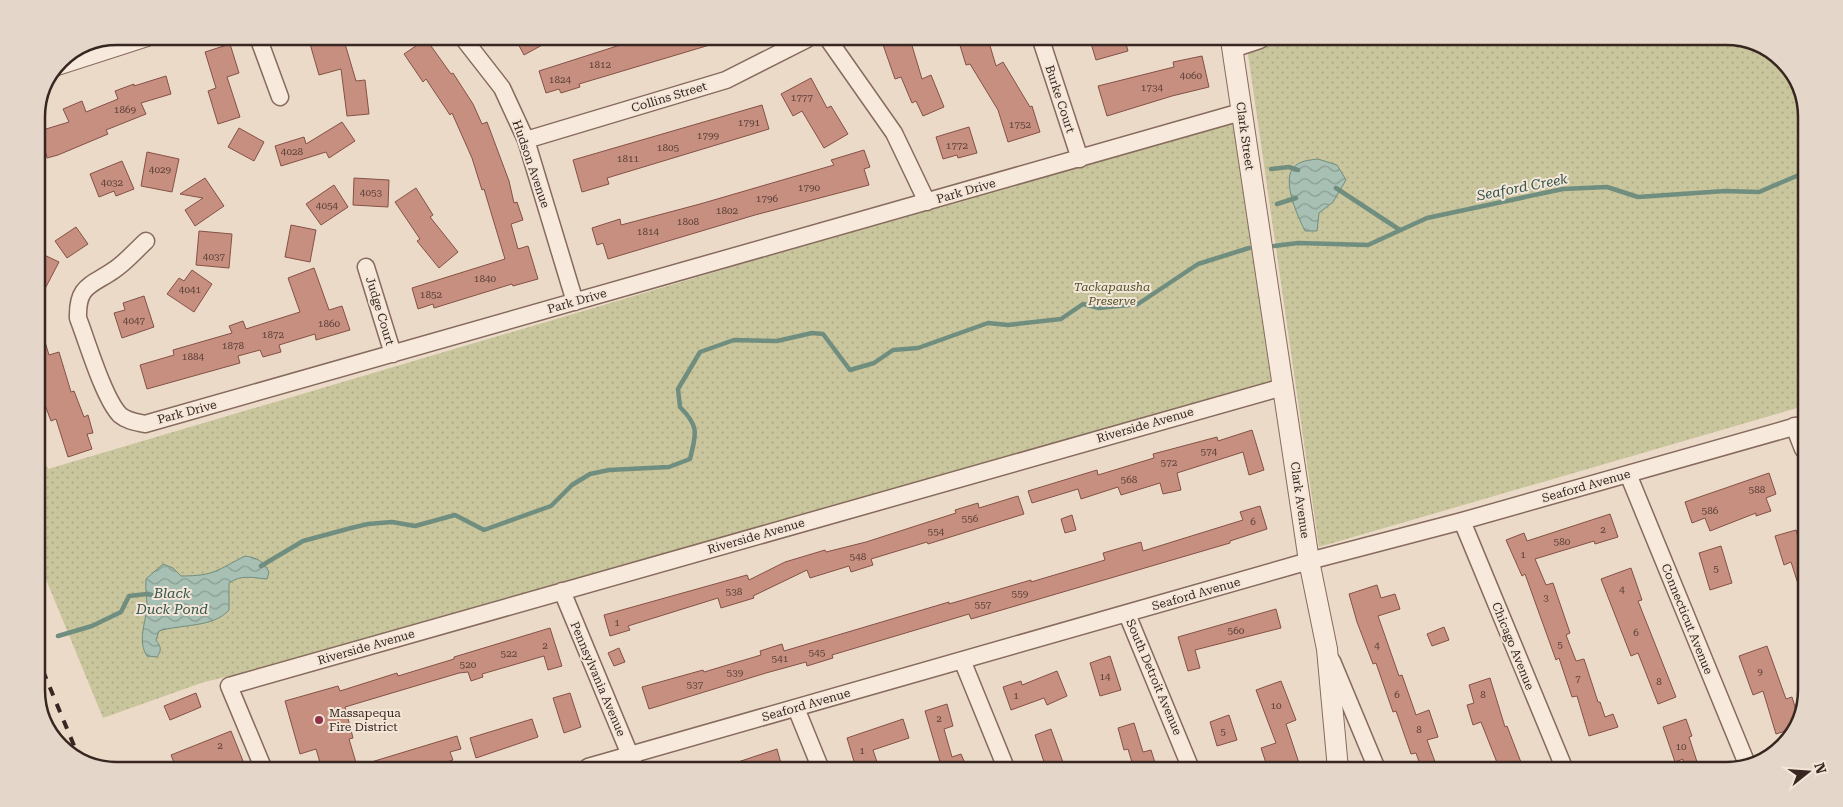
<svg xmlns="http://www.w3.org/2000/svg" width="1843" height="807" viewBox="0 0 1843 807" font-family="'Roboto Serif',serif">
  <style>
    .park { fill: url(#park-dots) }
    .water { fill: url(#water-waves); stroke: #708e80 }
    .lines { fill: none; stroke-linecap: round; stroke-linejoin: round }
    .stream { stroke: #708e80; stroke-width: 4.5 }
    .building { fill: #c78f80; stroke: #845146 }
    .minor-casing { stroke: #866b5e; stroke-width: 19 }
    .tertiary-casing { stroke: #866b5e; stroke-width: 22 }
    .minor { stroke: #f7e9db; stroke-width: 16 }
    .tertiary { stroke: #f7e9db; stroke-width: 20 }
    .rail { stroke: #382721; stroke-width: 4; stroke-dasharray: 9 9; stroke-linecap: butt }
    .poi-dot { fill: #913246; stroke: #f3e5d7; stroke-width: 2 }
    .labels { text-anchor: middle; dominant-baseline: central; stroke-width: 4; stroke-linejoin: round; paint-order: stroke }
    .number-label { font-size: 10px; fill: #5c4139 }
    .street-label { font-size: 12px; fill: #382721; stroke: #f3e5d7 }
    .park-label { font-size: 12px; font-style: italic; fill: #515329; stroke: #f3e5d7 }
    .poi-label { font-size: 12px; fill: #382721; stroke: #f3e5d7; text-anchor: start }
    .water-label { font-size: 14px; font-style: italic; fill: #31564c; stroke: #f3e5d7 }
    .rim { fill: none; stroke: #382721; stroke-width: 2.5 }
  </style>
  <defs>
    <pattern id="park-dots" width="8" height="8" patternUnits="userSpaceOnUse" patternTransform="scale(1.25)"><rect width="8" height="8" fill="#c9c59c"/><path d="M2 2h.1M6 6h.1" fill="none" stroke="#ada986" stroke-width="1.8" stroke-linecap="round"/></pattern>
    <pattern id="water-waves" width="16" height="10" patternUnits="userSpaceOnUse" patternTransform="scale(1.25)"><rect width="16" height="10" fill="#a8c0b4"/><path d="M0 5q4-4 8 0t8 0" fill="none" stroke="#8a9c92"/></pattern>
  </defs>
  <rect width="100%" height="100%" fill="#ecdac8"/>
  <path class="park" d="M1269 40 1757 42 1793 72 1807 112 1804 406 1319 547 1247 47Z
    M1233 119 1272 387 338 651 204 682 103 718 36 555V441L48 469Z"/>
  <path class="water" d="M1318 159 1337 165 1346 180 1333 202 1319 213 1317 231H1305C1298 217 1282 182 1293 168 1299 161 1309 160 1318 159Z
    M245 556C258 558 263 561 269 572L267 579C253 578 242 574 229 583V610C213 628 181 624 159 631L156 640C161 647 162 650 157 657L147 656C137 641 146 622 147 606 147 597 145 588 146 579L163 564 173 568 181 576C215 576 217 570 245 556Z"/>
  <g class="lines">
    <path class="stream" d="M1271 169 1289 167 1298 170
      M1336 188 1400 230
      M1277 204 1296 198
      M1274 246 1298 243 1368 245 1427 218 1563 189 1607 187 1638 197 1725 191 1759 192 1806 172
      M261 566 303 541 351 528 368 524 392 522 415 526 455 515 484 530 551 506 572 485 590 474 609 470 669 467 690 459C696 434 700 427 680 407L678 389 700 352 734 340 777 341 812 333 823 334 850 370 874 363 893 350 918 348 988 323 1008 325 1061 319 1083 304 1099 308 1138 304 1198 264 1249 248
      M58 636 92 626 121 612 129 596 147 594 152 595"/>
  </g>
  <path class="building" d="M308 37H343L356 81 365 80 369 114 347 116 341 69 319 75Z
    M515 38H555L524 55Z
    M642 38H723V41L579 84 580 87 561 93 559 89 546 93 539 71Z
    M426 39 451 74 453 73 473 104 482 124 487 122 509 181 514 203 517 202 523 220 511 224 518 249 528 246 538 279 513 286 512 284 434 308 433 304 418 309 412 288 505 259 484 189 482 190 472 158 452 113 450 115 426 79 423 82 404 54Z
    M881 39H910L922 79 931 75 944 107 923 116 916 101 912 103 901 77 895 79Z
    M958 39H988L996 66 1003 62 1030 107 1032 106 1040 132 1008 142 998 110 970 64 966 65Z
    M1090 40H1125L1128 51 1096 60Z
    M230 44 239 73 227 77 240 117 218 124 208 91 216 88 205 52Z
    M1202 56 1209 87 1172 96 1107 116 1098 86 1174 67 1173 62Z
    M166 76 171 94 141 103 146 114 106 130 108 134 58 155 47 158 46 153 36 156V132L69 122 63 109 82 101 86 112 118 99 115 91 134 84V86Z
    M811 78 827 108 831 106 848 134 824 148 802 111 793 116 781 94Z
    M762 105 769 129 607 178 609 184 582 192 573 160Z
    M342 122 355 141 329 158 326 152 281 166 275 146 304 137 306 144Z
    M969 127 977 153 958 158 957 155 943 159 936 137Z
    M239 128 264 142 254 161 228 147Z
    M864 150 870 167 864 169 869 185 755 215 608 259 603 243 597 245 592 228 620 219 621 225 700 204 834 165 831 160Z
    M147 152 179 159 172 192 141 186Z
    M122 161 134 189 116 196 114 191 99 197 90 174Z
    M205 178 224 206 195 226 185 210 203 198 180 194Z
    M354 178 389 180 388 207 353 205Z
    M334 185 348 207 321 225 306 204Z
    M416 188 433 215 430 217 458 252 439 268 417 241 420 239 395 202Z
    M291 225 316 230 310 262 285 257Z
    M76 227 88 244 67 258 55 241Z
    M199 231 232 234 229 268 196 265Z
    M36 251 59 262 36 306Z
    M314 268 329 310 342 306 350 330 316 340 315 334 279 345 281 352 263 357 260 350 238 356 240 363 147 389 140 365 174 355 173 350 232 333 229 326 243 321 246 329 300 312 288 278Z
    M192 270 212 284 194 312 167 294 179 278 184 281Z
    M144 296 154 327 122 338 114 313 125 310 123 303Z
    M36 322H39L49 355 59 352 71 392 74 391 84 417 88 415 93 433 87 434 92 449 68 457 56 419 51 421 36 381Z
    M1252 430 1264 470 1249 475 1243 452 1177 473 1181 490 1163 494 1160 483 1121 495 1118 487 1081 499 1078 489 1032 503 1028 491 1097 470 1098 475 1154 458 1153 454 1217 437 1218 441Z
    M1769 473 1776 494 1766 498 1771 511 1756 516V513L1710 531 1705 518 1692 523 1685 502Z
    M1018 496 1024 514 928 544 927 542 871 559 873 565 851 572 849 566 810 578 807 570 753 596 754 598 721 608 718 598 628 626 630 630 610 636 604 615 747 575 749 580 785 562 825 550 826 552 866 542 956 513 955 510 978 503 979 508Z
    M1260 506 1267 529 1230 541V543L971 619 969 614 832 655 833 658 807 666 806 662 766 673 649 709 642 687 703 670 704 672 761 655 760 651 782 644 784 651 949 602V604L1031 580V582L1105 560 1103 553 1141 542 1143 551 1243 520 1240 512Z
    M1610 514 1618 537 1595 544 1594 541 1535 559 1546 585 1553 583 1570 633 1566 635 1576 661 1584 659 1598 702H1600L1605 717 1613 714 1618 727 1589 736 1577 696 1572 697 1559 658 1556 660 1525 574 1522 576 1506 540 1524 533 1527 541Z
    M1072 515 1076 530 1065 533 1061 519Z
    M1796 530 1802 552V589L1800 590 1791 562 1784 565 1775 536Z
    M1721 546 1732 583 1710 590 1699 553Z
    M1631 568 1642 600 1638 601 1676 697 1658 704 1638 653 1631 656 1601 579Z
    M1377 585 1381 598 1395 594 1400 609 1378 616 1399 676 1402 675 1416 715 1429 710 1438 737 1427 740 1438 770H1422L1416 753 1411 754 1396 711 1393 712 1376 663 1373 664 1357 622 1349 594Z
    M1276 609 1281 628 1195 650 1200 668 1188 671 1178 637Z
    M1444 627 1449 640 1432 646 1427 634Z
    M550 628 562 666 548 670 544 656 482 674 483 677 471 681 468 672 459 673 345 707 353 738 349 739 357 766H321L316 749 300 754 285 701 338 686 340 691 397 673 398 676 454 659V657Z
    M1767 646 1786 699 1792 697 1800 722 1795 728 1776 734 1763 691 1753 695 1739 656Z
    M619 648 625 662 614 666 608 653Z
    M1110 656 1121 690 1100 696 1090 663Z
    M1057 671 1067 696 1047 705 1044 698 1011 710 1003 687 1021 681 1022 685Z
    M1490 678 1505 727 1507 726 1524 770H1500L1481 722 1473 725 1467 705 1474 703 1469 685Z
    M1281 681 1296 720 1286 724 1301 769H1268L1261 748 1276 743 1256 690Z
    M196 693 201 707 170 720 164 706Z
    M570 693 581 727 564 733 553 698Z
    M947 704 953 726 944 729 952 757 961 754 967 768H928L940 762 925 711Z
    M1229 715 1237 740 1217 746 1210 722Z
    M532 719 538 737 476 758 470 738Z
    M903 719 909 738 873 750 877 762 856 768 847 738Z
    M1686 719 1692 736 1689 737 1700 771H1686L1683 759 1675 762 1663 727Z
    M1134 723 1143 752 1151 750 1157 769H1134L1128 749 1124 750 1118 728Z
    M1051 729 1065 768H1046L1035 735Z
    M231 731 243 761 232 765H175L171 755Z
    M457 736 461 749 450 752 453 760 434 766H369L368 763Z
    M777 749 782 767H729V765Z"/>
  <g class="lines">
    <g class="minor-casing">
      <path id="minor" d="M258 37 280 97
        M463 38 502 88 526 140 575 302
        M828 39 894 133 927 202
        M1041 40 1080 159
        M1233 49 1260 40
        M526 140 726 80 807 39
        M146 241C136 250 126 262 114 270 91 286 77 285 78 318 87 341 104 399 120 415 127 421 136 422 145 424L1241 112
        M366 267 393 354
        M1794 426 1803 449
        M1628 474 1747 764
        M1462 521 1565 770
        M562 591 635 767
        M1127 614 1191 769
        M962 660 1006 768
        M1332 661 1377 769
        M796 708 820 767
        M262 765 229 686 1283 387
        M588 767 1309 561 1462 521 1804 424"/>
    </g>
    <g class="tertiary-casing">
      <path id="tertiary" d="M1231 40 1309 561 1327 649 1338 769
        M57 65 147 36"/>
    </g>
    <use href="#minor" class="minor"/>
    <use href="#tertiary" class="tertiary"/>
    <path class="rail" d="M36 654 80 760
      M36 689 60 744"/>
  </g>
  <circle class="poi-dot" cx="319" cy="720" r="5"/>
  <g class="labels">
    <g class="number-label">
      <text x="600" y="64">1812</text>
      <text x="1191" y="75">4060</text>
      <text x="560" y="79">1824</text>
      <text x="1152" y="87">1734</text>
      <text x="802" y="97">1777</text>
      <text x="125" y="109">1869</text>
      <text x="749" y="122">1791</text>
      <text x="1020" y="124">1752</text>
      <text x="708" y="135">1799</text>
      <text x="957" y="145">1772</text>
      <text x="668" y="147">1805</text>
      <text x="292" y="151">4028</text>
      <text x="628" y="158">1811</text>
      <text x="160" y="169">4029</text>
      <text x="112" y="182">4032</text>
      <text x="809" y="187">1790</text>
      <text x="371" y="192">4053</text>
      <text x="767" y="198">1796</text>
      <text x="327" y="205">4054</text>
      <text x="727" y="210">1802</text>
      <text x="688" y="221">1808</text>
      <text x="648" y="231">1814</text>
      <text x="214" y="256">4037</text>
      <text x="485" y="278">1840</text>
      <text x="190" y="289">4041</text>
      <text x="431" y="294">1852</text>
      <text x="134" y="320">4047</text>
      <text x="329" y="323">1860</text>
      <text x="273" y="334">1872</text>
      <text x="233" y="345">1878</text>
      <text x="193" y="356">1884</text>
      <text x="1209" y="451">574</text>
      <text x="1169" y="462">572</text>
      <text x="1129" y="479">568</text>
      <text x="1757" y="489">588</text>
      <text x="1710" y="510">586</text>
      <text x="970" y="518">556</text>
      <text x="1253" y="521">6</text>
      <text x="1603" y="529">2</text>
      <text x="936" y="531">554</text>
      <text x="1562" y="541">580</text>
      <text x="1523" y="554">1</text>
      <text x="858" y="556">548</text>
      <text x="1716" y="568">5</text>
      <text x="1622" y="589">4</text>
      <text x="734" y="591">538</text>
      <text x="1020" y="593">559</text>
      <text x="1546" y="597">3</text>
      <text x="983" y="604">557</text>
      <text x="617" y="622">1</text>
      <text x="1236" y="630">560</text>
      <text x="1636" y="632">6</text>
      <text x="1560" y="644">5</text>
      <text x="545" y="645">2</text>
      <text x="1377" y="645">4</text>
      <text x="817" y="652">545</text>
      <text x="509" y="653">522</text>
      <text x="780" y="658">541</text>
      <text x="468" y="664">520</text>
      <text x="1760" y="671">9</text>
      <text x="735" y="672">539</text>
      <text x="1105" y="676">14</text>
      <text x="1578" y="678">7</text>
      <text x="1659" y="681">8</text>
      <text x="695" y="684">537</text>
      <text x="1397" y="694">6</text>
      <text x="1483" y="694">8</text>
      <text x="1016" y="695">1</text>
      <text x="1276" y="705">10</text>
      <text x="939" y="718">2</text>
      <text x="1419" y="729">8</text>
      <text x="1223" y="731">5</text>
      <text x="220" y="745">2</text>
      <text x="1681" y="746">10</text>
      <text x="862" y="750">1</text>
    </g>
    <g class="street-label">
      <text transform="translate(669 97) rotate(-17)">Collins Street</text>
      <text transform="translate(1060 99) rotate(72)">Burke Court</text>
      <text transform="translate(1245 136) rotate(82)">Clark Street</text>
      <text transform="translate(531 164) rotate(71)">Hudson Avenue</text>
      <text transform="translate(966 191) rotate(-16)">Park Drive</text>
      <text transform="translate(577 301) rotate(-16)">Park Drive</text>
      <text transform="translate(380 311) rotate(73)">Judge Court</text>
      <text transform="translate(187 412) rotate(-15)">Park Drive</text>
      <text transform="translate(1145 425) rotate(-16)">Riverside Avenue</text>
      <text transform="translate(1586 486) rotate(-16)">Seaford Avenue</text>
      <text transform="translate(1300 500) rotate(82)">Clark Avenue</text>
      <text transform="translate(756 536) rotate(-16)">Riverside Avenue</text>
      <text transform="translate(1196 594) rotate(-16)">Seaford Avenue</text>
      <text transform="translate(1687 619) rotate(68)">Connecticut Avenue</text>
      <text transform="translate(1513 646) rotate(68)">Chicago Avenue</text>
      <text transform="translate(366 647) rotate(-16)">Riverside Avenue</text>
      <text transform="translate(1154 677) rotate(67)">South Detroit Avenue</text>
      <text transform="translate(598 679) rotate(67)">Pennsylvania Avenue</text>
      <text transform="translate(806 705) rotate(-16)">Seaford Avenue</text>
    </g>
    <g class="park-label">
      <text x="1112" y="287">Tackapausha<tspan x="1112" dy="14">Preserve</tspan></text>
    </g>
    <g class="poi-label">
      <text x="329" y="713">Massapequa<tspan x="329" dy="14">Fire District</tspan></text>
    </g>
    <g class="water-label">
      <text transform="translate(1522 187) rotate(-11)">Seaford Creek</text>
      <text x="172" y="593">Black<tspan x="172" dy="16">Duck Pond</tspan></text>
    </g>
  </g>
  <path d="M0 0H1843V807H0ZM117 45H1726A72 72 0 0 1 1798 117V690A72 72 0 0 1 1726 762H117A72 72 0 0 1 45 690V117A72 72 0 0 1 117 45Z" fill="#e4d6c8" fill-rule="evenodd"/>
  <path class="rim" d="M117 45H1726A72 72 0 0 1 1798 117V690A72 72 0 0 1 1726 762H117A72 72 0 0 1 45 690V117A72 72 0 0 1 117 45Z"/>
  <g transform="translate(1808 772) rotate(73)" stroke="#f3e5d7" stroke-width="4" paint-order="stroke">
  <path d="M0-4L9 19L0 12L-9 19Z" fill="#382721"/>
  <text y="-8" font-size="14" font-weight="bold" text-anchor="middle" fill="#382721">N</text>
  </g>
</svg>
